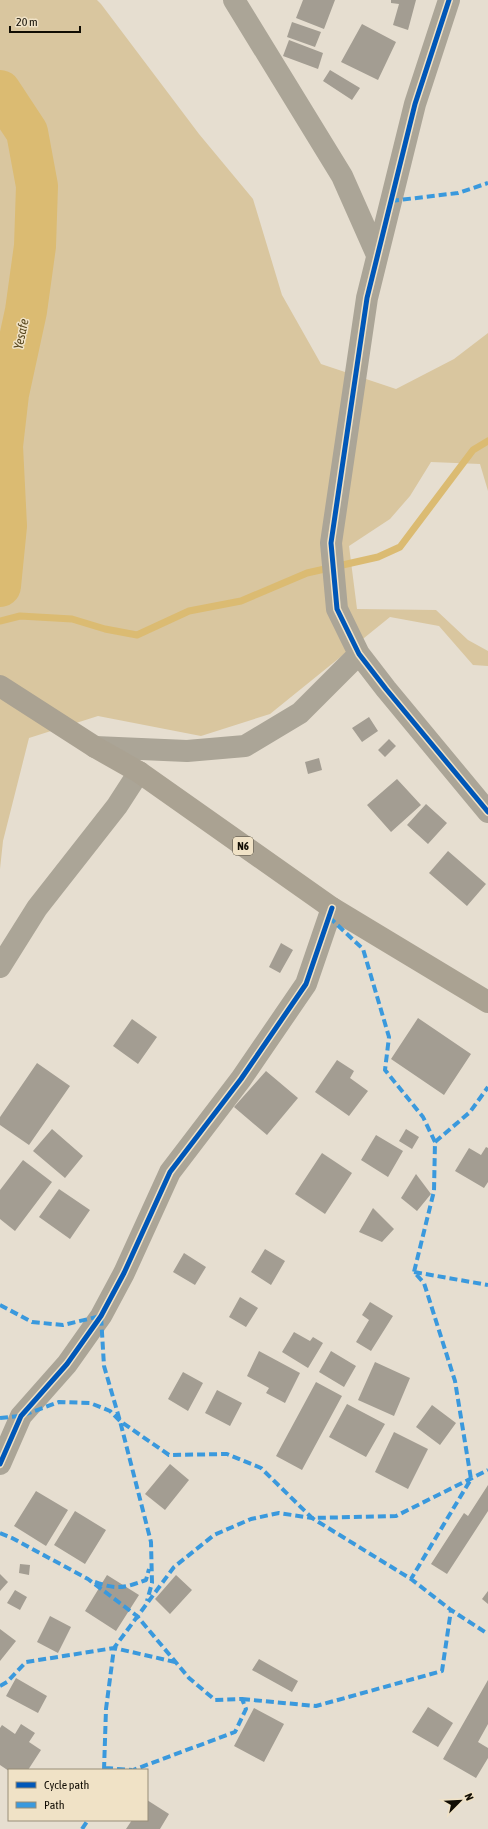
<svg xmlns="http://www.w3.org/2000/svg" width="488" height="1829" viewBox="0 0 488 1829" font-family="'Asap Condensed',sans-serif">
  <style>
    .green { fill: #d9c69f }
    .lines { fill: none; stroke-linecap: round; stroke-linejoin: round }
    .stream { stroke: #dbbb72; stroke-width: 7 }
    .river { stroke: #dbbb72; stroke-width: 42 }
    .building { fill: #a39d92 }
    .minor { stroke: #aba597; stroke-width: 22 }
    .trunk { stroke: #aaa292; stroke-width: 22 }
    .quiet { stroke: #3a99dd; stroke-width: 4; stroke-dasharray: 8 4; stroke-linecap: butt }
    .cycleway-casing { stroke: #f0e2c6; stroke-width: 8 }
    .cycleway { stroke: #0057b8; stroke-width: 5 }
    .labels { text-anchor: middle; dominant-baseline: central; stroke-width: 3; stroke-linejoin: round; paint-order: stroke }
    .shield { fill: #f0e2c6; stroke: #544d3e; stroke-width: 1 }
    .shield-label { font-size: 11px; font-weight: bold; fill: #110d04 }
    .water-label { font-size: 13px; font-style: italic; fill: #59481f; stroke: #f0e2c6 }
  </style>
  <rect width="100%" height="100%" fill="#e6ded0"/>
  <path class="green" d="M0 0H97L101 4 199 134 253 199 282 295 321 364 396 389 454 359 488 333V491L480 464 431 462 410 496 390 519 349 546 357 609 436 610 468 640 488 651V666L473 665 439 626 390 617 270 714 201 736 98 716 29 738 3 841 0 869V586L6 526 2 446 0 447Z"/>
  <g class="lines">
    <path class="stream" d="M0 621 20 616 72 619 105 629 137 635 189 611 241 601 307 573 378 557 400 547 473 450 488 441"/>
    <path class="river" d="M0 91 27 132 37 186 35 246 26 311 8 394 2 446 6 526 0 586"/>
  </g>
  <path class="building" d="M303 0H335L324 29 296 18Z
    M391 0H416L408 30 393 25 399 4 391 3Z
    M292 22 321 32 315 47 287 37Z
    M362 24 396 42 378 80 341 62Z
    M289 40 323 53 318 69 283 56Z
    M330 70 360 88 352 100 323 81Z
    M369 717 378 731 362 742 352 728Z
    M389 739 396 746 385 757 378 750Z
    M319 758 322 770 308 774 305 762Z
    M397 779 421 805 391 832 367 805Z
    M426 804 447 823 428 844 407 825Z
    M448 851 486 884 467 906 429 873Z
    M281 943 293 950 280 973 269 967Z
    M418 1018 471 1054 444 1095 391 1059Z
    M132 1019 157 1037 138 1064 113 1046Z
    M337 1060 354 1071 350 1078 368 1091 349 1116 315 1092Z
    M37 1063 70 1086 29 1145 0 1125V1117Z
    M266 1071 298 1098 267 1135 234 1107Z
    M52 1129 83 1156 65 1178 33 1151Z
    M406 1129 419 1137 412 1149 399 1141Z
    M376 1135 403 1151 388 1177 361 1160Z
    M486 1147 488 1148V1182L484 1188 455 1171 469 1148 481 1155Z
    M322 1153 352 1173 325 1214 295 1194Z
    M23 1160 52 1182 15 1231 0 1219V1190Z
    M416 1174 431 1194 417 1211 401 1198Z
    M59 1189 90 1210 70 1239 39 1217Z
    M373 1208 394 1229 382 1242 359 1232Z
    M265 1249 285 1261 271 1285 251 1272Z
    M184 1253 206 1267 195 1285 173 1272Z
    M240 1297 258 1308 246 1327 229 1317Z
    M370 1302 393 1316 371 1351 356 1342 369 1320 362 1315Z
    M294 1332 310 1341 313 1337 323 1343 308 1368 282 1352Z
    M259 1351 300 1373 285 1403 266 1393 269 1388 247 1376Z
    M331 1351 356 1366 344 1387 319 1372Z
    M375 1362 410 1378 394 1416 358 1400Z
    M183 1372 203 1383 188 1411 168 1399Z
    M316 1382 342 1396 302 1470 276 1456Z
    M217 1390 242 1403 230 1426 205 1413Z
    M347 1404 385 1424 366 1457 329 1437Z
    M432 1405 456 1423 440 1445 416 1427Z
    M394 1432 428 1449 408 1489 375 1472Z
    M170 1464 189 1480 165 1510 145 1494Z
    M488 1485V1511L447 1574 431 1564 464 1513 468 1516Z
    M36 1491 68 1510 46 1546 14 1526Z
    M75 1511 106 1530 85 1564 54 1545Z
    M20 1564 30 1565 29 1575 19 1573Z
    M0 1574 8 1582 0 1591Z
    M107 1575 139 1595 116 1631 85 1611Z
    M176 1575 192 1590 170 1614 155 1599Z
    M15 1590 27 1597 20 1610 7 1603Z
    M488 1591V1604L482 1599Z
    M50 1616 71 1627 58 1653 37 1642Z
    M0 1629 16 1641 0 1661Z
    M259 1659 298 1681 292 1692 252 1670Z
    M16 1678 47 1696 38 1713 6 1696Z
    M488 1680V1724L478 1742 488 1748V1758L476 1778 443 1759Z
    M428 1707 453 1723 438 1747 412 1732Z
    M254 1708 284 1724 264 1762 234 1746Z
    M21 1724 35 1733 29 1742 41 1750 28 1770H9V1771L0 1765V1728L2 1725 15 1734Z
    M147 1800 169 1814 160 1829H126L132 1820H147Z"/>
  <g class="lines">
    <path class="minor" d="M234 0 342 176 377 255
      M449 0 415 104 367 298 331 543 337 609 359 654 386 689 488 812
      M95 747 187 751 245 746 300 713 359 654
      M0 967 37 908 117 806 139 772
      M0 1464 21 1416 67 1364 101 1316 124 1273 170 1172 241 1079 306 984 332 908"/>
    <path class="trunk" d="M0 686 95 747 139 772 332 908 488 1002"/>
    <path class="quiet" d="M391 201 458 193 488 183
      M329 917 363 949 389 1037 385 1070 423 1117 435 1142 434 1191 414 1272 424 1283 455 1381 471 1479 411 1579
      M435 1142 470 1112 488 1087
      M414 1272 488 1285
      M0 1305 32 1322 63 1325 101 1316 104 1366 120 1421 151 1542 152 1583 147 1601
      M0 1418 21 1416 59 1402 90 1403 110 1411 120 1421 169 1455 227 1454 261 1468 312 1518 396 1516 488 1470
      M0 1533 12 1538 88 1579 137 1616 189 1678 215 1700 242 1699 246 1709 235 1732 133 1770
      M95 1582C117 1590 124 1588 146 1580L149 1569
      M0 1686 7 1682 26 1662 114 1648 175 1662
      M242 1699 316 1706 442 1671 451 1610
      M105 1768 132 1770
      M104 1770 106 1709 114 1648 174 1567 214 1535 251 1519 279 1513 312 1518 411 1579 451 1610 488 1634
      M82 1829 88 1820"/>
    <g class="cycleway-casing">
      <path id="cycleway" d="M449 0 415 104 367 298 331 543 337 609 359 654 386 689 488 812
        M0 1464 21 1416 67 1364 101 1316 124 1273 170 1172 241 1079 306 984 332 908"/>
    </g>
    <use href="#cycleway" class="cycleway"/>
  </g>
  <g class="labels">
    <rect class="shield" x="233" y="837" width="20" height="18" rx="3"/>
    <g class="shield-label">
      <text x="243" y="846">N6</text>
    </g>
    <g class="water-label">
      <text transform="translate(21 334) rotate(-78)">Yesafe</text>
    </g>
  </g>
  <rect x="8" y="1769" width="140" height="52" fill="#f0e2c6" stroke="#978d78"/>
  <rect x="16" y="1782" width="20" height="6" fill="#0057b8" stroke="#978d78"/>
  <text x="44" y="1789" font-size="12" fill="#110d04">Cycle path</text>
  <rect x="16" y="1802" width="20" height="6" fill="#3a99dd" stroke="#978d78"/>
  <text x="44" y="1809" font-size="12" fill="#110d04">Path</text>
  <g transform="translate(460 1801) rotate(66)" stroke="#f0e2c6" stroke-width="3" paint-order="stroke">
  <path d="M0-3L7 15L0 10L-7 15Z" fill="#110d04"/>
  <text y="-6" font-size="11" font-weight="bold" text-anchor="middle" fill="#110d04">N</text>
  </g>
  <path d="M10 26v6h70v-6" fill="none" stroke="#110d04" stroke-width="2"/>
  <text x="16" y="26" font-size="12" fill="#110d04" stroke="#f0e2c6" stroke-width="3" paint-order="stroke">20 m</text>
</svg>
